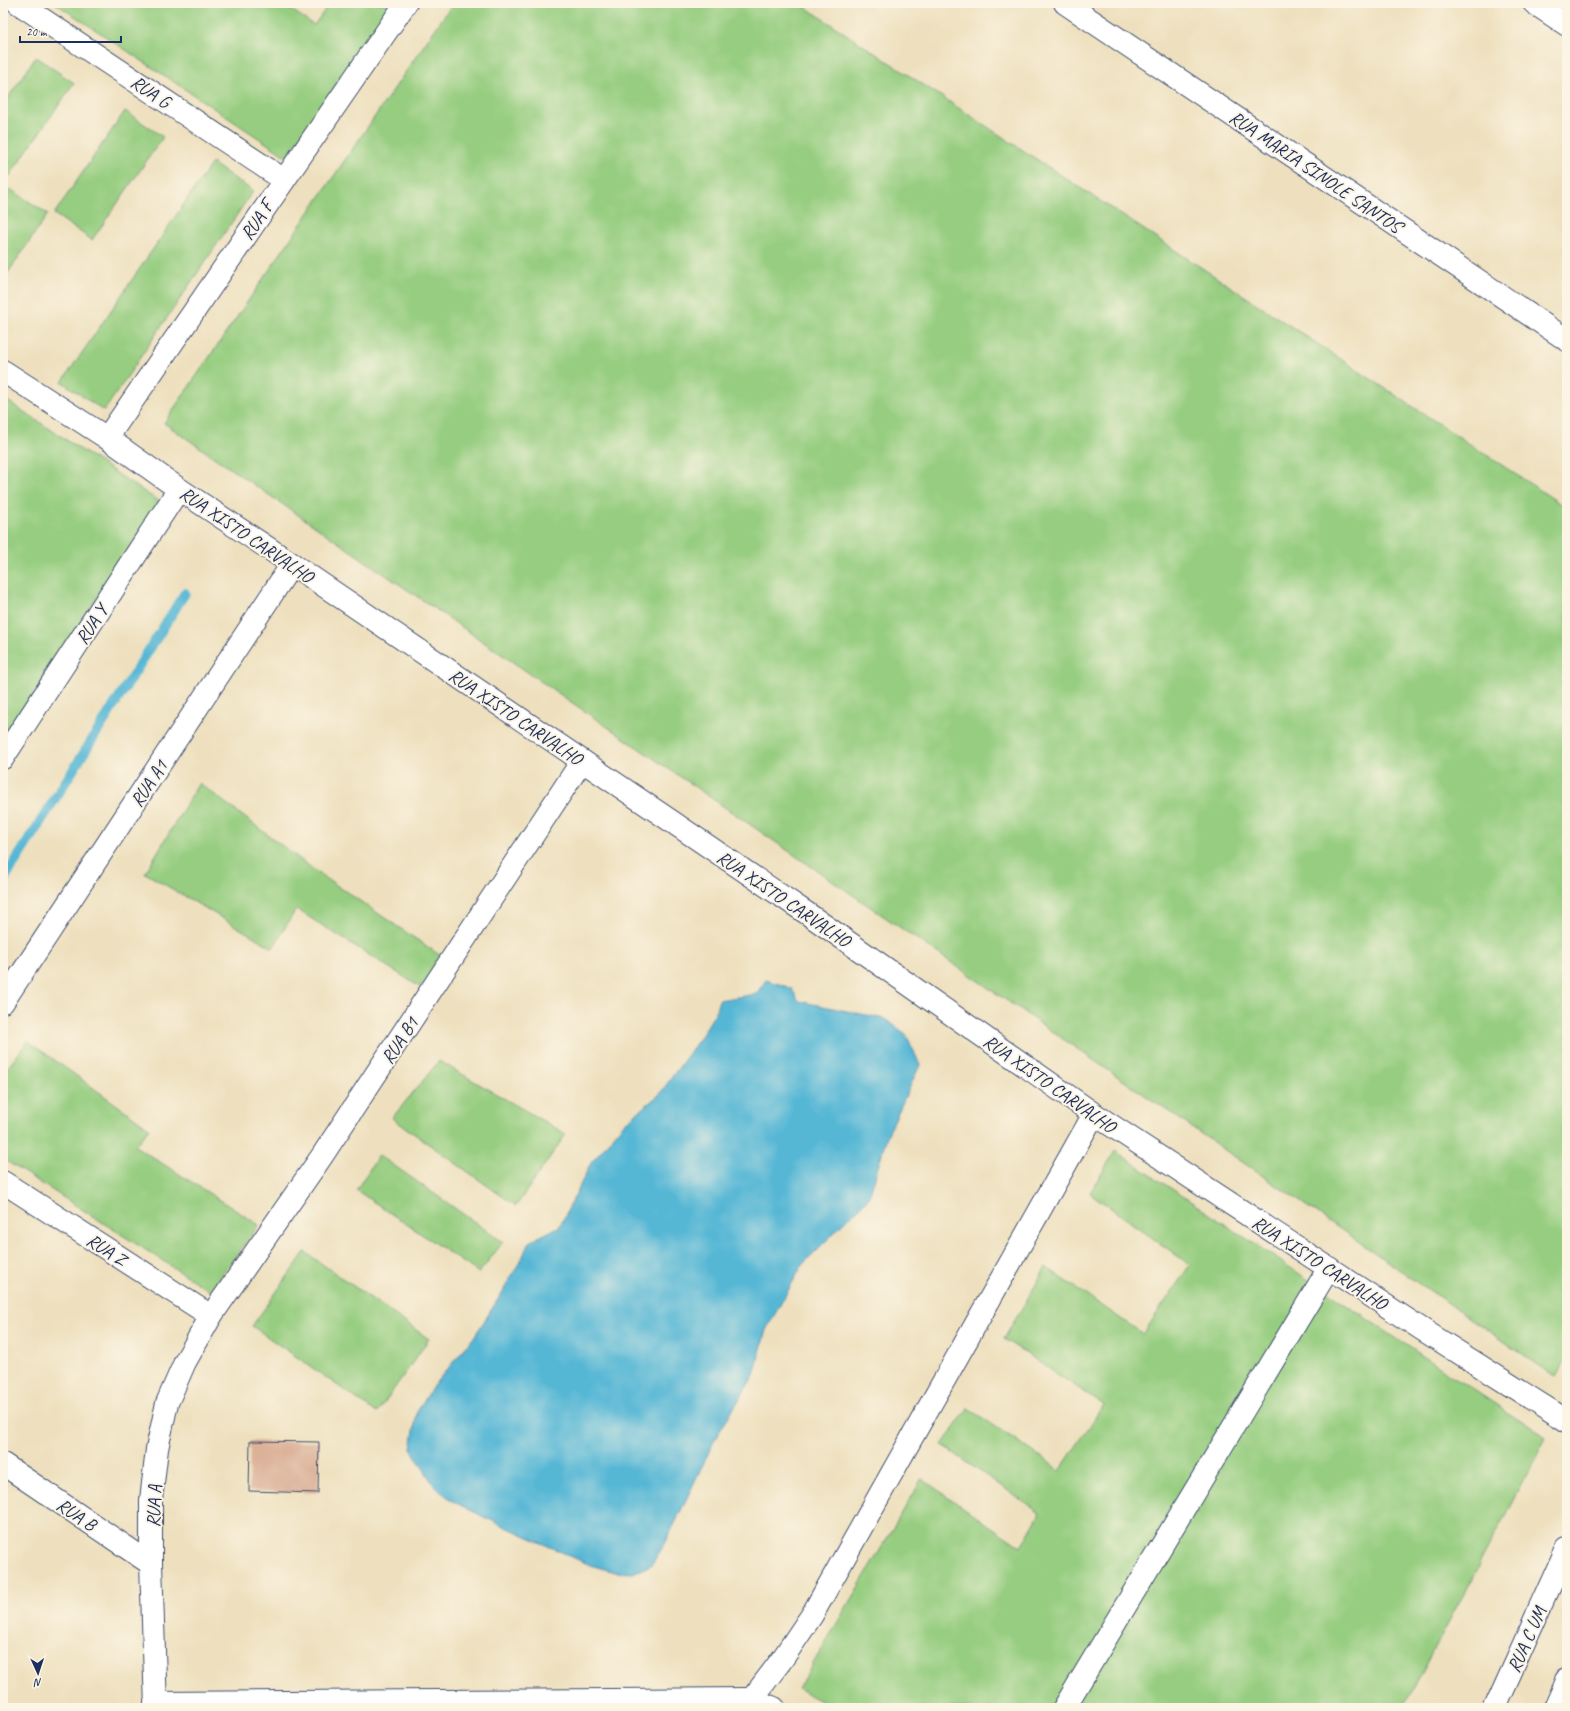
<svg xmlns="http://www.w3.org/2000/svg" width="1570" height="1711" font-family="Caveat,sans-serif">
  <rect width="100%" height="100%" fill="#fcf5e5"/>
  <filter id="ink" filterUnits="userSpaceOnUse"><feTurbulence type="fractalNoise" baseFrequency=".025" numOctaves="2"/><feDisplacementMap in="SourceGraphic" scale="8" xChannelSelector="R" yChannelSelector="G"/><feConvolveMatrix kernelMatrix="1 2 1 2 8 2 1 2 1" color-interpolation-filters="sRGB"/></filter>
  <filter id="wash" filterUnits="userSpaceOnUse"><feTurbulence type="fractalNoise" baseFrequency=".012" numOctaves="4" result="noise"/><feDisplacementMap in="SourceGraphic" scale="16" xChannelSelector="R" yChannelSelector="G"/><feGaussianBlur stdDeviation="0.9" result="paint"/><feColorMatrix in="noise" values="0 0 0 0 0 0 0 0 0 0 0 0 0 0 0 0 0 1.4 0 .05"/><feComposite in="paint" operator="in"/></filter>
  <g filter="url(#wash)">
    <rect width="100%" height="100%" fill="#eee0be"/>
    <!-- green -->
    <g fill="#96cd80" stroke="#587e6f">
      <path d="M55 3H281L314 25 330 3H391L287 157Z"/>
      <path d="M453 3H799L1567 508V1355L1556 1377 164 423Z"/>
      <path d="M36 57 74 83 3 185V105Z"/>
      <path d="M125 111 163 137 92 240 54 214Z"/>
      <path d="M212 163 253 191 104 411 62 382Z"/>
      <path d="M10 189 48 214 3 280V199Z"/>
      <path d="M3 398 160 502 3 740Z"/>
      <path d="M199 783 317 872 444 958 420 987 296 909 273 948 145 873Z"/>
      <path d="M28 1041 149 1128 135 1146 259 1225 210 1291 3 1159V1074Z"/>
      <path d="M439 1061 566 1134 516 1206 392 1118Z"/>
      <path d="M1115 1151 1546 1438 1403 1708H833L798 1689 922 1479 1021 1547 1040 1513 942 1445 968 1408 1060 1470 1104 1405 1004 1339 1046 1267 1143 1334 1190 1265 1090 1193Z"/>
      <path d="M379 1155 503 1242 479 1273 356 1190Z"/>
      <path d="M305 1252 429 1339 377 1413 252 1326Z"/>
    </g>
    <!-- water -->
    <path fill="#57b7d5" stroke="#39739a" d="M766 980 791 988 799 1001 885 1019 906 1034 920 1065 887 1136 869 1198 803 1264 766 1330 754 1375 715 1439 665 1544 651 1565 633 1573 615 1572 590 1565 486 1518 454 1502 435 1487 411 1449 417 1412 434 1385 474 1337 502 1293 523 1256 529 1242 560 1226 591 1163 624 1123 659 1095 700 1038 715 1013 719 1000 756 994Z"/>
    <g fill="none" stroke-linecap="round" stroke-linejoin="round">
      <!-- stream -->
      <path stroke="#57b7d5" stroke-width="10" d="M3 881 185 593"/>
    </g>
    <g id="blocks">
      <!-- building -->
      <path fill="#dbb198" d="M250 1441 319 1442 318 1493 249 1491Z"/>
    </g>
  </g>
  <g filter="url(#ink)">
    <use href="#blocks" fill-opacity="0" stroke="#3b4a6c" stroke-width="1"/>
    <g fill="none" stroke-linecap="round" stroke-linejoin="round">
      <!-- minor casing -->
      <g stroke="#3b4a6c" stroke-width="24">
        <g id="minor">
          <path d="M18 3 284 180"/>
          <path d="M1065 3 1567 340"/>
          <path d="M1534 3 1567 25"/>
          <path d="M3 371 107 438 179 489 292 564 808 914 1094 1114 1420 1328 1567 1421"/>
          <path d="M107 438 406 3"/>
          <path d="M3 758 179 489"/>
          <path d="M3 1002 292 564"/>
          <path d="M3 1182 211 1316"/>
          <path d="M3 1464 151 1564"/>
          <path d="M752 1699 783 1658 812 1615 1094 1114"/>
          <path d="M155 1703 752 1699 774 1708"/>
          <path d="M156 1708 151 1564V1500L157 1449 167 1403 185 1362 211 1316 322 1156 582 761"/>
          <path d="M1064 1708 1329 1268"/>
          <path d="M1495 1708 1567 1548"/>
          <path d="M1555 1708 1567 1681"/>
        </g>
      </g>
      <!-- minor -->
      <use href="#minor" stroke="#fff" stroke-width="22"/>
    </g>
  </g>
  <g text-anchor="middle" stroke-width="4" stroke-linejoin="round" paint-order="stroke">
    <!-- street labels -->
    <g font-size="19" fill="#1b2f5e" stroke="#fcf5e5">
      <text transform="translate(151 91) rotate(34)" y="7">RUA G</text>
      <text transform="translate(1316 171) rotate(34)" y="7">RUA MARIA SINOLE SANTOS</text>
      <text transform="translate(256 220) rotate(-56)" y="7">RUA F</text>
      <text transform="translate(247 534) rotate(34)" y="7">RUA XISTO CARVALHO</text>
      <text transform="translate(91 624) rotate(-57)" y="7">RUA Y</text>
      <text transform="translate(516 716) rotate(34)" y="7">RUA XISTO CARVALHO</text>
      <text transform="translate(148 783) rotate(-57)" y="7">RUA A1</text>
      <text transform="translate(784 898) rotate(34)" y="7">RUA XISTO CARVALHO</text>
      <text transform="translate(399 1040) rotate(-57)" y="7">RUA B1</text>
      <text transform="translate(1050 1083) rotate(35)" y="7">RUA XISTO CARVALHO</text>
      <text transform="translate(107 1249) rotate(33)" y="7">RUA Z</text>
      <text transform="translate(1320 1262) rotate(33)" y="7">RUA XISTO CARVALHO</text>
      <text transform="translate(153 1506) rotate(-88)" y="7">RUA A</text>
      <text transform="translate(77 1514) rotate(34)" y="7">RUA B</text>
      <text transform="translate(1526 1639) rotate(-66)" y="7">RUA C UM</text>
    </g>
  </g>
  <!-- margin -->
  <rect width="1570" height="1711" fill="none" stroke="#fcf5e5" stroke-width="16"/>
  <!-- north arrow -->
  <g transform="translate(38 1673) rotate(177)" stroke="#fcf5e5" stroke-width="3" paint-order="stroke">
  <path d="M0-3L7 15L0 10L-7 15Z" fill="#1b2f5e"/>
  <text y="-6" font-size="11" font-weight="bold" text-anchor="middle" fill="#1b2f5e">N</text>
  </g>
  <!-- scale -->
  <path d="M20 36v6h101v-6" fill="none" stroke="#1b2f5e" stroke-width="2"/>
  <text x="26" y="36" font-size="12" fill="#1b2f5e" stroke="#fcf5e5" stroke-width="3" paint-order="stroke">20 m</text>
</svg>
